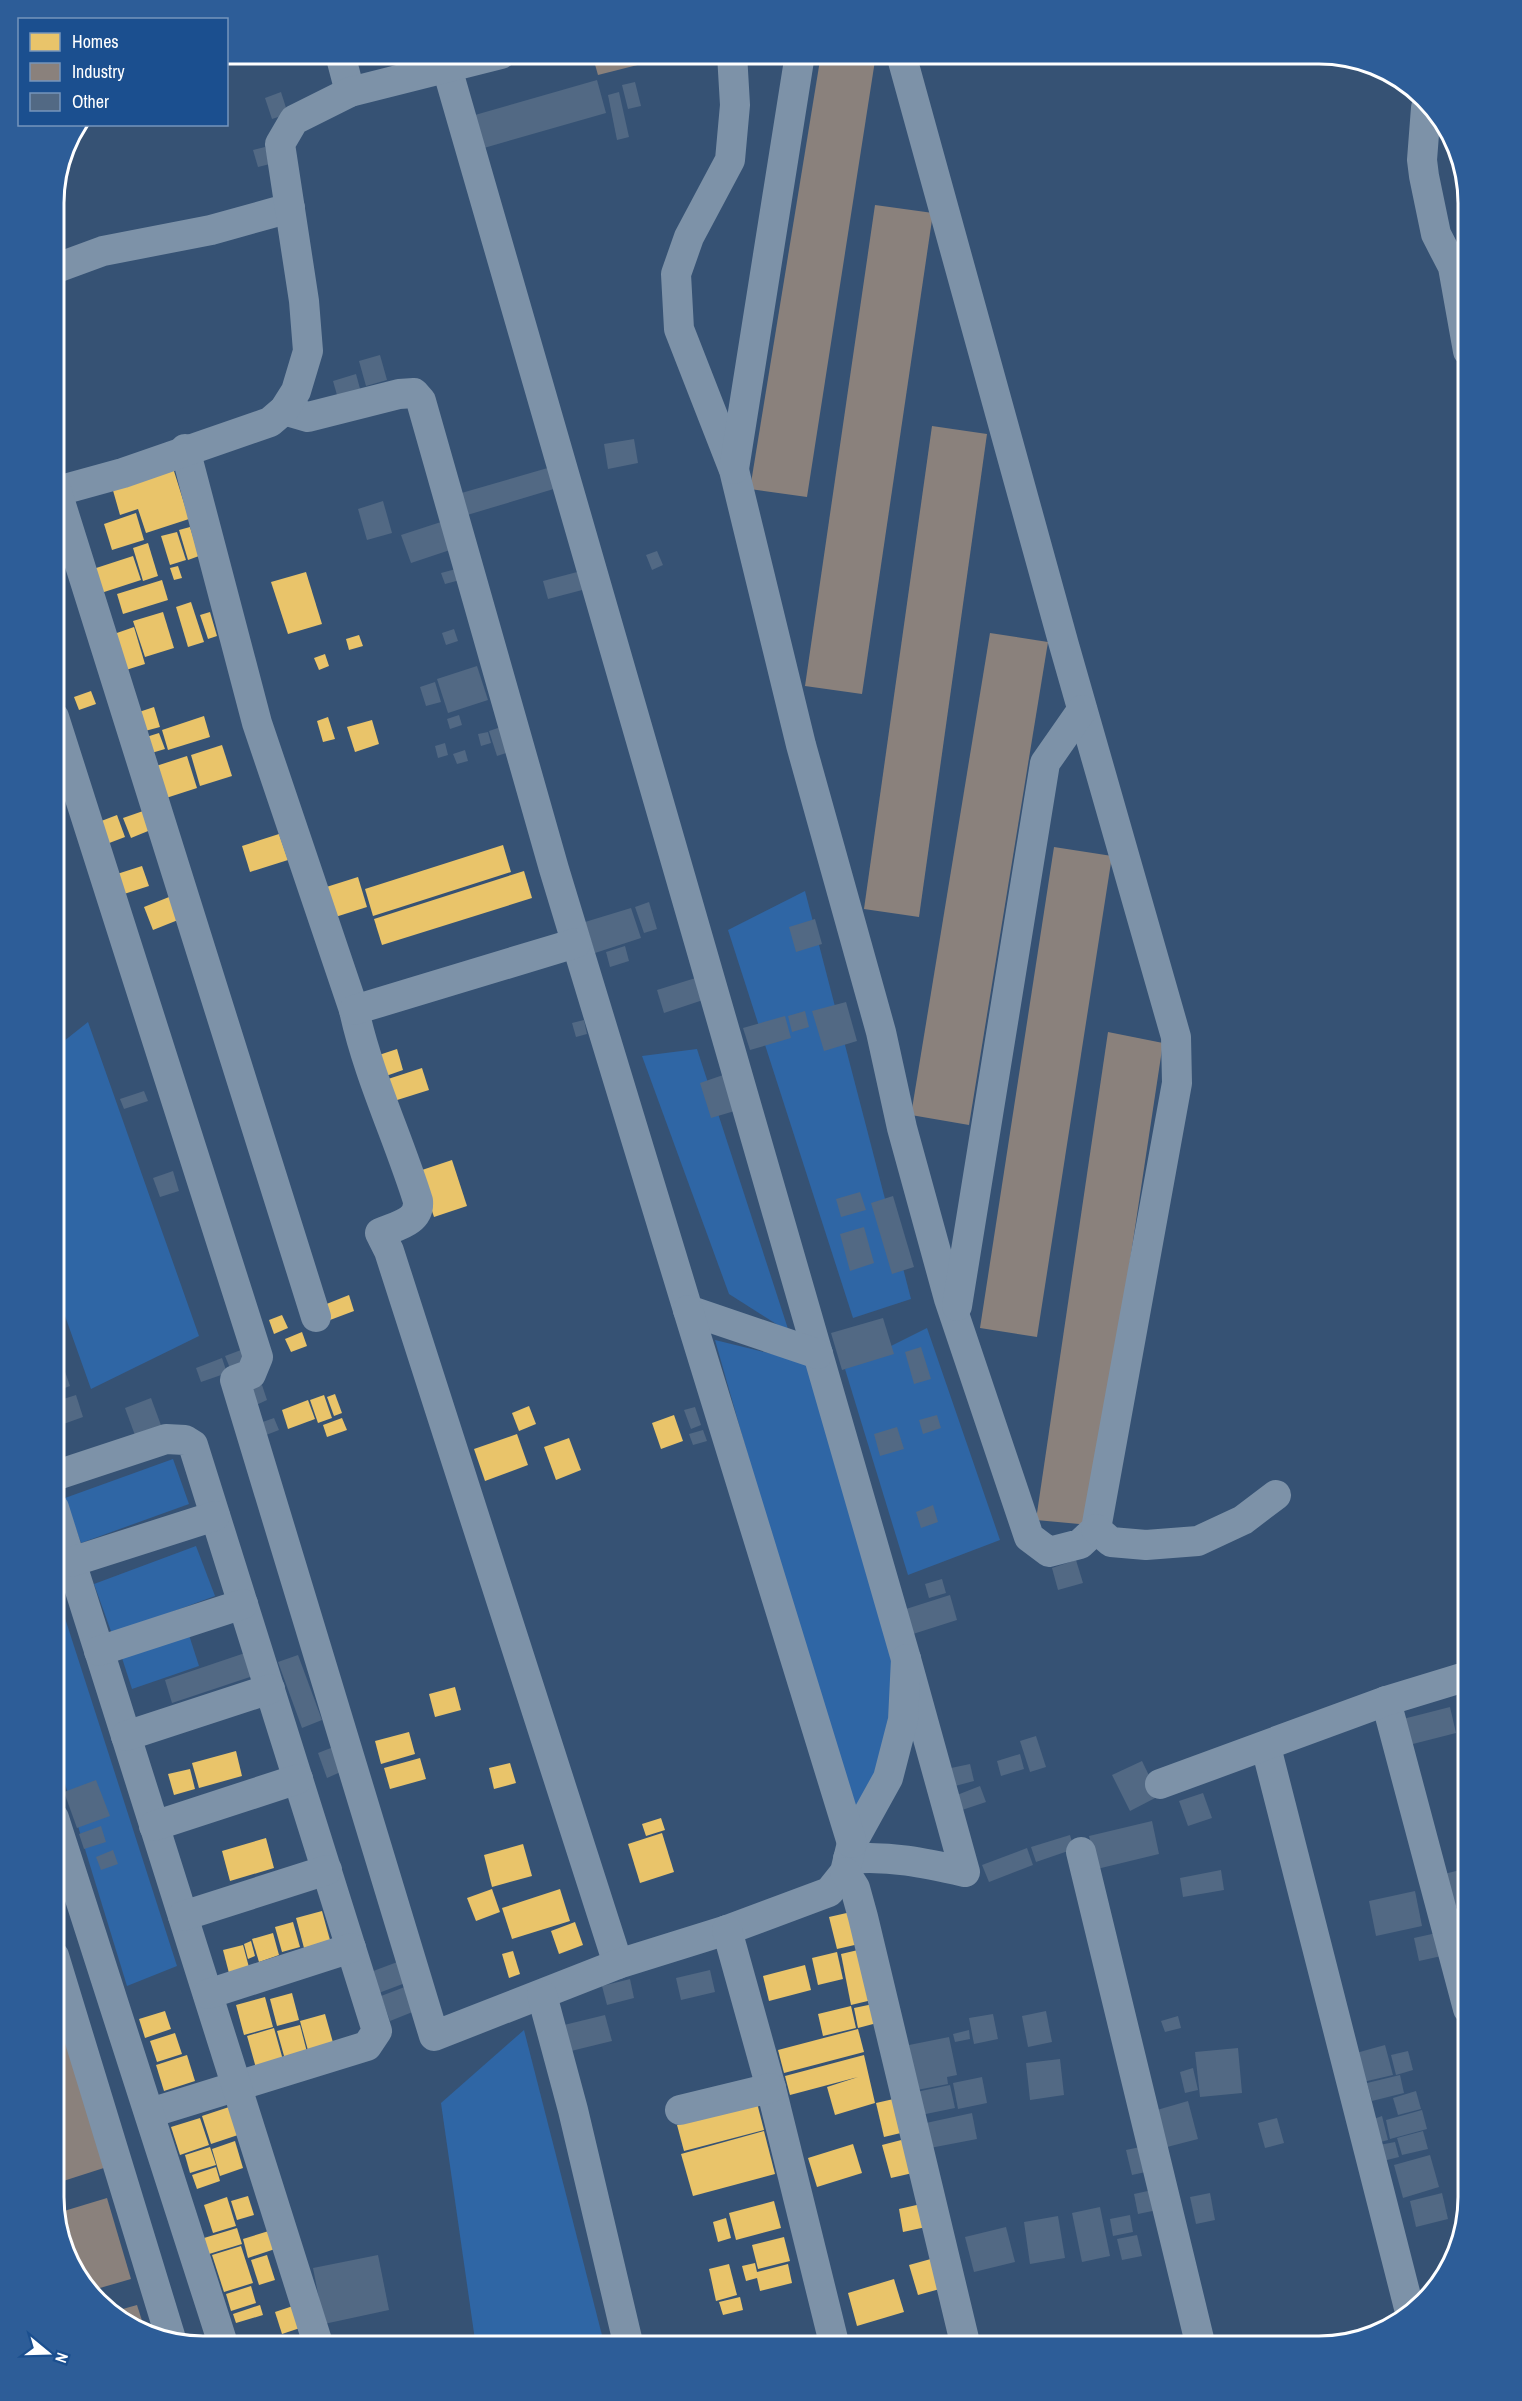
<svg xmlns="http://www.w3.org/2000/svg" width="1522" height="2401" font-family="'Archivo Narrow',sans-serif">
  <rect width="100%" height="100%" fill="#365274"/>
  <!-- green -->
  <g fill="#2f66a5">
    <path d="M805 891 911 1299 853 1318 728 930Z"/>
    <path d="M88 1022 199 1336 91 1389 54 1285V1049Z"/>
    <path d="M697 1049 789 1332 729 1294 642 1056Z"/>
    <path d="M927 1328 1000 1540 908 1575 845 1369Z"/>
    <path d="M715 1340 813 1364 899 1664 892 1726 854 1829Z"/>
    <path d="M173 1459 189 1504 81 1543 65 1498Z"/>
    <path d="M196 1546 215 1596 112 1634 94 1584Z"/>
    <path d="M54 1584 177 1966 127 1986 54 1748Z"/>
    <path d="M189 1635 199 1666 132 1689 122 1658Z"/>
    <path d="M524 2030 605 2347H476L441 2103Z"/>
  </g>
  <!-- homes -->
  <g fill="#e9c46a">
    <path d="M173 468 189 519 146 533 138 509 120 515 112 487Z"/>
    <path d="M136 513 144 540 112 550 104 524Z"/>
    <path d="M190 527 199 556 188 560 179 530Z"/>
    <path d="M177 532 186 560 170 565 161 536Z"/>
    <path d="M148 543 158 576 143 581 133 548Z"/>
    <path d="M133 556 141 580 98 594 90 570Z"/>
    <path d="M178 566 182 578 174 580 170 568Z"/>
    <path d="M306 572 322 624 288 634 271 582Z"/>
    <path d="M162 580 168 600 123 614 117 594Z"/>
    <path d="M191 602 204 642 188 647 176 607Z"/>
    <path d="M163 612 174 648 145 657 133 621Z"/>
    <path d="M210 612 217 636 208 639 200 615Z"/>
    <path d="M134 627 145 664 126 670 114 634Z"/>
    <path d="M359 635 363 646 349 650 346 639Z"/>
    <path d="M325 654 329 666 319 670 314 658Z"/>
    <path d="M91 691 96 704 79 710 74 697Z"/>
    <path d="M154 707 160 727 145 731 139 712Z"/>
    <path d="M204 716 210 737 168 750 162 730Z"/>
    <path d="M328 717 335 739 323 742 317 721Z"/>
    <path d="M372 720 379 744 355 752 347 727Z"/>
    <path d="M159 733 165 749 148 754 143 738Z"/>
    <path d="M222 745 232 776 200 786 191 755Z"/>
    <path d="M187 756 197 788 163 799 153 767Z"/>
    <path d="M146 810 153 829 131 838 123 818Z"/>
    <path d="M117 815 125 837 104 845 96 823Z"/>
    <path d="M279 834 288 860 250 872 242 846Z"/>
    <path d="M503 845 511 872 373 916 365 889Z"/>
    <path d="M142 866 149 886 124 894 117 874Z"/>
    <path d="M524 871 532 898 382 945 374 919Z"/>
    <path d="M358 877 367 907 329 919 320 889Z"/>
    <path d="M174 895 183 918 153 930 144 907Z"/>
    <path d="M397 1049 403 1070 386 1076 379 1055Z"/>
    <path d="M422 1068 429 1090 394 1101 388 1079Z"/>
    <path d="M452 1160 467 1206 434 1217 419 1171Z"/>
    <path d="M349 1295 354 1311 330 1320 324 1305Z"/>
    <path d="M282 1315 288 1328 274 1334 269 1320Z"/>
    <path d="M302 1332 307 1346 291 1352 285 1339Z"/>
    <path d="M335 1394 342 1413 334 1416 327 1397Z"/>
    <path d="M324 1395 332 1418 318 1423 310 1400Z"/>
    <path d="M308 1400 315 1419 288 1429 282 1410Z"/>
    <path d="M529 1406 536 1424 519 1431 512 1413Z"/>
    <path d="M674 1415 683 1441 661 1449 652 1423Z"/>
    <path d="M342 1418 347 1430 327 1437 323 1425Z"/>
    <path d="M517 1434 528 1465 485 1481 474 1449Z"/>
    <path d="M569 1438 581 1470 556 1480 544 1447Z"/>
    <path d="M455 1687 461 1710 435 1717 429 1694Z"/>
    <path d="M409 1732 415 1754 381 1764 375 1741Z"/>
    <path d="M236 1751 242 1776 199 1788 192 1763Z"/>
    <path d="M420 1758 426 1779 390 1789 384 1768Z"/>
    <path d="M510 1763 516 1783 494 1789 489 1768Z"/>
    <path d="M190 1769 195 1789 174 1795 168 1774Z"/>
    <path d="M661 1818 665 1830 646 1836 642 1824Z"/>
    <path d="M662 1833 674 1872 640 1883 628 1844Z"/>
    <path d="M266 1838 274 1868 230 1881 222 1851Z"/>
    <path d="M523 1844 532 1876 492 1887 484 1855Z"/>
    <path d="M492 1889 500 1912 476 1921 467 1898Z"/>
    <path d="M560 1889 570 1921 512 1939 502 1908Z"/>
    <path d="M322 1911 330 1940 304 1948 296 1918Z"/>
    <path d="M851 1912 859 1944 837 1949 829 1917Z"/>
    <path d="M293 1922 300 1947 282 1952 275 1927Z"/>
    <path d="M575 1922 583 1945 559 1954 551 1931Z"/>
    <path d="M273 1933 279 1955 259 1962 252 1939Z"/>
    <path d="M251 1941 255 1956 248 1959 244 1944Z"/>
    <path d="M243 1945 250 1971 230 1977 223 1950Z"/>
    <path d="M858 1950 872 2000 851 2005 841 1954Z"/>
    <path d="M513 1951 520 1974 509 1978 502 1954Z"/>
    <path d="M837 1952 843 1979 818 1985 812 1958Z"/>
    <path d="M805 1965 811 1990 769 2001 763 1976Z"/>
    <path d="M292 1993 299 2020 277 2026 270 1999Z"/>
    <path d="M265 1997 273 2027 244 2035 236 2005Z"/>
    <path d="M873 2004 877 2023 858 2028 854 2008Z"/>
    <path d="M851 2006 856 2028 823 2036 818 2014Z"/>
    <path d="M165 2011 171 2029 145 2038 139 2019Z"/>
    <path d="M325 2014 334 2046 309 2054 300 2021Z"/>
    <path d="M300 2025 308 2056 286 2063 277 2031Z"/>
    <path d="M274 2028 283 2060 256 2068 247 2036Z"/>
    <path d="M858 2029 864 2052 784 2073 778 2050Z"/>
    <path d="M175 2033 182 2054 157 2062 150 2041Z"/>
    <path d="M187 2055 195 2081 164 2091 156 2065Z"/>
    <path d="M864 2055 875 2103 835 2115 827 2087 858 2077 790 2095 785 2076Z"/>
    <path d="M898 2098 905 2132 884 2137 876 2103Z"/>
    <path d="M757 2103 764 2130 684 2151 677 2125Z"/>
    <path d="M235 2105 244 2133 211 2144 202 2116Z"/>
    <path d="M200 2118 209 2145 180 2155 171 2127Z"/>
    <path d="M764 2131 775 2174 693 2196 681 2154Z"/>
    <path d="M909 2138 917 2172 891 2178 882 2145Z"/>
    <path d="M235 2141 243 2168 220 2176 212 2149Z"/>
    <path d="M853 2144 862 2173 817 2187 808 2158Z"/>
    <path d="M210 2147 216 2165 190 2173 185 2155Z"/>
    <path d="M216 2167 220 2181 197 2189 192 2175Z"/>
    <path d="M248 2196 254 2215 237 2220 231 2201Z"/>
    <path d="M227 2197 236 2226 213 2233 204 2205Z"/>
    <path d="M774 2201 781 2228 736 2240 729 2213Z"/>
    <path d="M921 2204 926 2227 903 2232 899 2209Z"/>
    <path d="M726 2218 731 2238 718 2242 713 2222Z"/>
    <path d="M237 2228 242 2244 209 2254 204 2238Z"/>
    <path d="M272 2230 278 2248 248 2258 243 2239Z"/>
    <path d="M784 2237 790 2261 758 2269 752 2245Z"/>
    <path d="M241 2246 253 2283 224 2292 212 2255Z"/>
    <path d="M267 2255 275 2280 259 2285 251 2260Z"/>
    <path d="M938 2257 947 2287 918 2295 909 2265Z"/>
    <path d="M755 2263 757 2272 788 2264 792 2283 760 2291 757 2278 746 2281 742 2266Z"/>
    <path d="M729 2264 737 2295 716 2301 709 2269Z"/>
    <path d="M894 2279 904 2312 857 2326 848 2293Z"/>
    <path d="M251 2286 256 2303 231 2311 226 2294Z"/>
    <path d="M740 2297 743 2310 723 2315 719 2302Z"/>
    <path d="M260 2305 263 2315 236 2323 233 2314Z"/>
    <path d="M293 2306 300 2328 282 2334 275 2312Z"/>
  </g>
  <!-- industry -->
  <g fill="#8a817c">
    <path d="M592 54H677V55L598 75Z"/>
    <path d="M821 54H876L807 497 750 489Z"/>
    <path d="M875 205 933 213 862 694 805 686Z"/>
    <path d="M932 426 987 434 919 917 864 909Z"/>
    <path d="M990 633 1048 642 969 1125 911 1115Z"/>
    <path d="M1054 847 1112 856 1037 1337 980 1328Z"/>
    <path d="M1108 1032 1163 1043 1090 1525 1036 1520Z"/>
    <path d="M54 1982 110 2166 54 2184Z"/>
    <path d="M107 2198 131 2279 93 2290 83 2279 64 2211Z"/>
    <path d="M137 2305 145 2330 121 2322 112 2312Z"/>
  </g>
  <!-- building -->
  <g fill="#526984">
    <path d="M597 80 606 113 477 150 468 117Z"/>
    <path d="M635 82 641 106 628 109 622 85Z"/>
    <path d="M281 92 288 114 272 119 265 98Z"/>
    <path d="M619 92 629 137 617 140 608 95Z"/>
    <path d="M265 147 270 164 258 167 253 150Z"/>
    <path d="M380 355 387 380 366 386 359 361Z"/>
    <path d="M356 374 362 396 339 402 333 381Z"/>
    <path d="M634 439 638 463 608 469 604 444Z"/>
    <path d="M551 467 557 488 464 516 458 494Z"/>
    <path d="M383 501 392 533 367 540 358 509Z"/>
    <path d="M444 521 453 549 411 563 401 535Z"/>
    <path d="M657 551 663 565 652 570 646 555Z"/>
    <path d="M456 569 460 580 445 584 441 573Z"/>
    <path d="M581 571 586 589 548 599 543 581Z"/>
    <path d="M454 629 458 641 446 645 442 633Z"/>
    <path d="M477 666 488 700 448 713 437 679Z"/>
    <path d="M435 682 441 702 426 706 420 687Z"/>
    <path d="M459 715 462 725 450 729 447 719Z"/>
    <path d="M504 726 512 751 497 756 489 731Z"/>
    <path d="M488 732 491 743 481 746 478 734Z"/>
    <path d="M445 743 448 755 438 758 435 746Z"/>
    <path d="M465 750 468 761 457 764 453 754Z"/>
    <path d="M649 902 657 929 644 933 635 907Z"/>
    <path d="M631 908 641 938 595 953 585 922Z"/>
    <path d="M815 919 822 944 796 952 789 927Z"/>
    <path d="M54 938 64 971 54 974Z"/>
    <path d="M625 946 629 961 610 967 606 952Z"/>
    <path d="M702 976 709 998 664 1013 657 990Z"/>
    <path d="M846 1002 857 1041 824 1051 812 1011Z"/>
    <path d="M805 1011 809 1027 792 1032 788 1016Z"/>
    <path d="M785 1016 791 1038 750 1050 743 1028Z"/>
    <path d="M584 1020 587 1034 576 1037 572 1023Z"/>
    <path d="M726 1074 738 1110 711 1118 700 1083Z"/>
    <path d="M144 1091 148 1101 124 1109 120 1099Z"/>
    <path d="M173 1171 179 1191 160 1197 153 1178Z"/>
    <path d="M860 1192 866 1210 841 1217 836 1199Z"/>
    <path d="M893 1196 914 1267 892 1274 871 1203Z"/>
    <path d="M864 1227 874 1263 850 1271 840 1234Z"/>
    <path d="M883 1318 894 1354 842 1370 831 1333Z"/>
    <path d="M249 1347 255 1364 232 1373 225 1356Z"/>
    <path d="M921 1347 931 1379 914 1384 905 1352Z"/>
    <path d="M60 1357 70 1386 54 1392V1359Z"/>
    <path d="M222 1358 227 1373 201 1382 196 1368Z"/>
    <path d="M262 1385 267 1400 254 1406 248 1390Z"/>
    <path d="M76 1395 83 1417 58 1426 54 1402Z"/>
    <path d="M151 1398 162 1428 136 1438 125 1408Z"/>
    <path d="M695 1407 701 1425 691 1429 684 1410Z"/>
    <path d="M937 1415 941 1428 923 1434 919 1420Z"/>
    <path d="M274 1418 279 1430 261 1437 257 1424Z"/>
    <path d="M897 1427 904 1449 880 1456 874 1434Z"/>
    <path d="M703 1430 707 1441 693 1445 689 1434Z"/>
    <path d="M933 1505 938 1522 921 1528 916 1512Z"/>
    <path d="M1076 1560 1083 1583 1058 1590 1052 1568Z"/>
    <path d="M942 1579 946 1593 929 1598 925 1584Z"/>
    <path d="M950 1595 957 1620 913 1634 906 1609Z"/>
    <path d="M245 1653 253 1676 172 1703 165 1680Z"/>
    <path d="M298 1655 322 1720 302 1728 278 1662Z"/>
    <path d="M1450 1707 1456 1733 1405 1746 1399 1720Z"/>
    <path d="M1036 1736 1046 1767 1030 1772 1020 1741Z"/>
    <path d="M336 1746 345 1770 327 1778 318 1753Z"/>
    <path d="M1020 1754 1024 1769 1001 1776 997 1761Z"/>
    <path d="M1142 1761 1159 1796 1130 1811 1112 1775Z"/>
    <path d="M970 1764 974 1781 955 1786 951 1768Z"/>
    <path d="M96 1780 110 1816 77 1828 64 1792Z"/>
    <path d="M980 1786 986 1802 962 1810 957 1795Z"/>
    <path d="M1203 1793 1212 1818 1188 1826 1179 1801Z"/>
    <path d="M1152 1821 1159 1854 1097 1869 1089 1836Z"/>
    <path d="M101 1826 106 1842 84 1849 79 1834Z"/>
    <path d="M1070 1835 1074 1849 1036 1862 1031 1847Z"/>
    <path d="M1027 1848 1033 1865 989 1882 982 1865Z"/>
    <path d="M113 1850 118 1864 101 1870 96 1857Z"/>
    <path d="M1468 1868V1904L1453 1908 1444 1874Z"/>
    <path d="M1221 1870 1224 1890 1183 1897 1180 1878Z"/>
    <path d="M1415 1891 1422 1926 1376 1936 1369 1901Z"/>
    <path d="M1441 1932 1446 1955 1419 1961 1414 1938Z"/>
    <path d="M400 1961 408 1982 376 1994 368 1973Z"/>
    <path d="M710 1970 715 1992 681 2000 676 1978Z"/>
    <path d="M630 1979 634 1998 607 2005 602 1986Z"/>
    <path d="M410 1985 420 2009 390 2021 381 1996Z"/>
    <path d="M1046 2011 1052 2042 1028 2047 1022 2016Z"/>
    <path d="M993 2014 998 2039 974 2044 969 2018Z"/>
    <path d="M605 2015 612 2041 571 2051 564 2025Z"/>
    <path d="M1178 2016 1181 2028 1165 2032 1161 2021Z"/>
    <path d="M969 2030 970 2039 955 2042 953 2034Z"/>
    <path d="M949 2037 957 2075 947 2077 948 2084 917 2090 909 2045Z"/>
    <path d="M1385 2045 1393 2075 1363 2082 1356 2053Z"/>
    <path d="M1238 2048 1242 2093 1200 2097 1195 2052Z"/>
    <path d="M1408 2051 1413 2070 1396 2075 1391 2055Z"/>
    <path d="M1060 2059 1064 2095 1030 2100 1026 2063Z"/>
    <path d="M1193 2068 1198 2090 1185 2093 1180 2072Z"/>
    <path d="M1400 2075 1404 2093 1372 2101 1367 2083Z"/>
    <path d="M982 2077 987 2103 958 2109 953 2083Z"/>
    <path d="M950 2085 955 2108 921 2115 916 2092Z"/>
    <path d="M1416 2091 1421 2109 1398 2115 1393 2098Z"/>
    <path d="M1188 2101 1198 2139 1167 2147 1157 2110Z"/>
    <path d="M1422 2110 1427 2129 1390 2139 1386 2120Z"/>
    <path d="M972 2113 977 2139 930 2148 926 2123Z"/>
    <path d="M1382 2116 1388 2140 1377 2143 1371 2120Z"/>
    <path d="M1277 2118 1284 2143 1265 2148 1258 2123Z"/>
    <path d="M1423 2131 1428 2149 1402 2155 1397 2138Z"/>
    <path d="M1395 2142 1399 2157 1383 2161 1379 2145Z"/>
    <path d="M1145 2146 1150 2171 1132 2175 1126 2150Z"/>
    <path d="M1430 2155 1439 2187 1403 2198 1394 2165Z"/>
    <path d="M1157 2189 1162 2209 1138 2214 1134 2194Z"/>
    <path d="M1210 2193 1215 2220 1196 2224 1190 2197Z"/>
    <path d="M1442 2193 1448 2219 1416 2227 1410 2201Z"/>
    <path d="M1100 2207 1110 2256 1082 2262 1072 2213Z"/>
    <path d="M1130 2215 1133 2232 1113 2236 1110 2219Z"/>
    <path d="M1058 2216 1065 2258 1030 2264 1024 2222Z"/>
    <path d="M1006 2227 1015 2262 974 2272 965 2237Z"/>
    <path d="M1137 2235 1142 2256 1122 2260 1117 2239Z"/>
    <path d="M378 2255 389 2310 324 2324 313 2268Z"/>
  </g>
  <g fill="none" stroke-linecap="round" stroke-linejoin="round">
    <!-- minor -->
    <g stroke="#7d92a8" stroke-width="30">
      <path d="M340 54 350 92"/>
      <path d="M732 54 735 105 730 160 689 237 676 274 679 329 734 470 801 745 881 1032 902 1128 949 1299 1029 1537 1049 1552 1080 1544 1096 1529 1177 1083 1176 1037 1064 645 901 54"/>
      <path d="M447 68 906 1659 965 1872C925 1863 889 1855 848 1859"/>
      <path d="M1426 108 1422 160 1424 176 1436 234 1453 267 1468 351"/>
      <path d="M54 269 103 251 211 230 290 208"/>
      <path d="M284 410 308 417 399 394 414 393 421 401 554 869 688 1310 818 1354"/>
      <path d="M185 449 257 723 354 1010C368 1075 398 1137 418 1201 420 1222 396 1226 380 1233L389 1251 618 1964"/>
      <path d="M734 469 800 54"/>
      <path d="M54 492 123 473 270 422 284 410 296 391 308 351 304 301 280 144 294 120 350 92 501 54"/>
      <path d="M57 492 316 1317"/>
      <path d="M54 717 258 1357 251 1374 235 1380 434 2036 618 1964 727 1930 829 1892 845 1872 852 1843 888 1778 903 1720 906 1659"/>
      <path d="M354 1010 576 943"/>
      <path d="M957 1306 1045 763 1082 710"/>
      <path d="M688 1310 852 1843"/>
      <path d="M54 1476 166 1439 185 1440 193 1445 377 2031 367 2046 150 2113"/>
      <path d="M54 1508 319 2347"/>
      <path d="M1096 1529 1111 1542 1146 1545 1198 1541 1243 1520 1276 1495"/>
      <path d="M71 1562 215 1516"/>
      <path d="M99 1651 243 1604"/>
      <path d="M1386 1701 1468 2009"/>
      <path d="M126 1736 270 1689"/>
      <path d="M1266 1747 1409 2308"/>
      <path d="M1160 1784 1386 1701 1468 1676"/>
      <path d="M54 1818 224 2347"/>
      <path d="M154 1826 298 1779"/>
      <path d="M1081 1852 1201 2347"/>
      <path d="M845 1872 855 1888 863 1917 966 2347"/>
      <path d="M183 1916 327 1870"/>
      <path d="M727 1930 771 2088 835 2347"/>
      <path d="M54 1956 171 2339"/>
      <path d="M208 1994 351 1948"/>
      <path d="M542 1995 573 2110 629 2347"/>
      <path d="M680 2110 771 2088"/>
    </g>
  </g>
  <!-- crop -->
  <path d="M0 0H1522V2401H0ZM203 64H1319A139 139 0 0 1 1458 203V2197A139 139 0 0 1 1319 2336H203A139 139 0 0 1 64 2197V203A139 139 0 0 1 203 64Z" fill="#2d5d98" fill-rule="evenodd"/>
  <path fill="none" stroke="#fff" stroke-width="3" d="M203 64H1319A139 139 0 0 1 1458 203V2197A139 139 0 0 1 1319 2336H203A139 139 0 0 1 64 2197V203A139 139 0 0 1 203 64Z"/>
  <!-- legend -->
  <rect x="18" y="18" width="210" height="108" fill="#1b4f8f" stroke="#7695bc" stroke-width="1.5"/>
  <rect x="30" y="33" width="30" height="18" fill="#e9c46a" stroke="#7695bc" stroke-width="1.5"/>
  <text x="72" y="48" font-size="18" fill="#ffffff">Homes</text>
  <rect x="30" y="63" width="30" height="18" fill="#8a817c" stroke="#7695bc" stroke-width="1.5"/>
  <text x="72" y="78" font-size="18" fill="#ffffff">Industry</text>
  <rect x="30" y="93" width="30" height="18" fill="#526984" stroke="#7695bc" stroke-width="1.5"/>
  <text x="72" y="108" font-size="18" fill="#ffffff">Other</text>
  <!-- north arrow -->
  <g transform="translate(48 2353) rotate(109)" stroke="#1b4f8f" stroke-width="4.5" paint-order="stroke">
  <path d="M0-4.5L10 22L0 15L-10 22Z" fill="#ffffff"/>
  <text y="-9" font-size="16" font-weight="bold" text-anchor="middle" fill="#ffffff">N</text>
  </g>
</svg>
